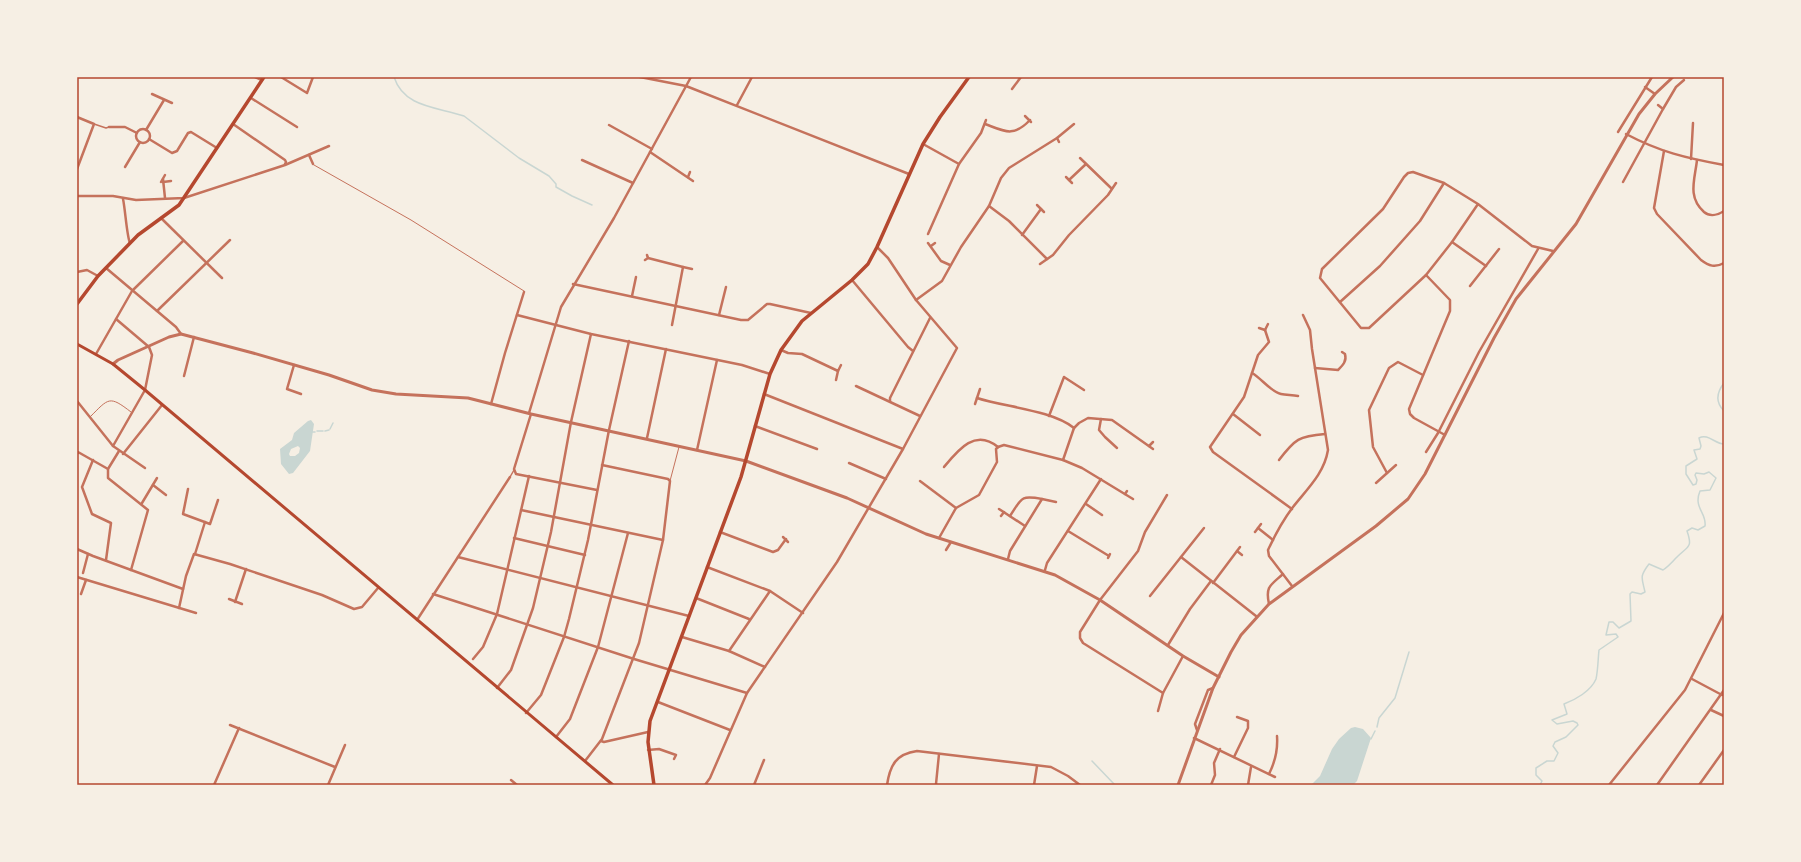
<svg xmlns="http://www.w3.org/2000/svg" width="1801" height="862" font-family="Signika,sans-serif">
  <rect width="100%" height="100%" fill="#f6efe4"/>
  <!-- water -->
  <g fill="#c9d6d2" fill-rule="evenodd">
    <path d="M311 420 314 424 310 451 293 473 289 474 281 464 280 449 292 440 294 433 308 421ZM298 446 300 448 299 453 295 456H290L289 454 291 449Z"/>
    <path d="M1355 727 1363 729 1371 738 1357 781 1353 785H1311L1320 776 1332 749 1339 739 1351 728Z"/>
  </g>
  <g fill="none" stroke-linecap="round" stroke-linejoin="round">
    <!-- stream -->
    <g stroke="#c9d6d2" stroke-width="1.5">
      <path d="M394 77C404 108 438 107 464 116L519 158 549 176 556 184V187L572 196 592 205"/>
      <path d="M1724 383C1717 392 1715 402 1724 411"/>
      <path d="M330 429 333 423"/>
      <path d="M317 431H323"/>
      <path d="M325 431 329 430"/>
      <path d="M312 432H315"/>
      <path d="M1377 727 1379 718 1395 698 1409 652"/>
      <path d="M1371 739 1375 731"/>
      <path d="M1092 761 1115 785"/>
      <path d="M1540 785 1542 781 1536 775V768L1547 761H1554L1558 753 1553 746 1555 742 1566 737 1578 725 1577 723 1573 721 1557 724 1552 720 1567 714 1564 704C1575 700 1591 691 1596 679 1598 670 1598 659 1599 650L1618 637 1616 634 1606 635 1609 622H1613L1619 628 1631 621 1630 594 1632 592 1641 594 1645 592C1642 578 1639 577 1649 564L1663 570C1669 566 1672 562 1677 557 1688 546 1693 548 1687 531L1692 528 1698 530 1705 526C1707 513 1693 508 1700 491L1710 490 1716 478 1709 472 1704 474 1696 473 1695 475 1697 480 1696 484 1693 485 1686 474V466L1697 459 1694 450 1700 449 1701 446 1699 438C1708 433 1715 444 1724 444"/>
    </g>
    <!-- service -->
    <g stroke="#c5725c" stroke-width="1">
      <path d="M314 165 411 220 524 291"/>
      <path d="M90 417C109 398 109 395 131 412"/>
      <path d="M670 481 679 447"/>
    </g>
    <!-- pedestrian -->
    <g stroke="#c5725c" stroke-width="1.5">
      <path d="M94 124 106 128 109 127"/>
      <path d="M510 477 514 470"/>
    </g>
    <!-- minor -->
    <g stroke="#c5725c" stroke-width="2.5">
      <path d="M255 77 262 80"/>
      <path d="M281 77 307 93 313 77"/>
      <path d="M640 77 686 86 909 174"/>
      <path d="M1645 87 1655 94"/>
      <path d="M1012 89 1021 77"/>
      <path d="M152 94 172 103"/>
      <path d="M251 98 297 127"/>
      <path d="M737 105 752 77"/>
      <path d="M1658 105 1663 109"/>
      <path d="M1025 116 1031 122"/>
      <path d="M77 117 94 124 77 169"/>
      <path d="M233 124 285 160 286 162 285 164"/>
      <path d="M985 124C1004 131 1013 138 1030 120"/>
      <path d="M609 125 652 149"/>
      <path d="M109 127H125L137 133"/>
      <circle cx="143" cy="136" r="7"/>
      <path d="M146 130 164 100"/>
      <path d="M1618 132 1652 77"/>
      <path d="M1626 134C1660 152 1686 158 1724 165"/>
      <path d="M1057 138 1059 142"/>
      <path d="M149 139 172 153 177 151 188 133 191 132 217 148"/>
      <path d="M923 144 959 164 981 133 986 120"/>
      <path d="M1664 151 1654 208 1657 214 1701 260C1709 266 1715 268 1724 263"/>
      <path d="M650 152 693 181"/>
      <path d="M309 155 313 164"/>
      <path d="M1080 158 1111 188"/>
      <path d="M1691 159 1693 123"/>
      <path d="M582 160 633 183"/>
      <path d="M1697 160C1695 179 1687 197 1704 212 1710 217 1718 215 1724 211"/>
      <path d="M125 167 140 142"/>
      <path d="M688 177 690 172"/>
      <path d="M1066 177 1072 183"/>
      <path d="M163 179 165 198"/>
      <path d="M1069 180 1086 164"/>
      <path d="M161 182 165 175"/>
      <path d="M163 182 171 181"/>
      <path d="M1623 182 1663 109 1676 87 1684 80"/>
      <path d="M77 196H113L136 200 184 198 285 165 329 146"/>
      <path d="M123 199C125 207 127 238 130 243"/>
      <path d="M1478 204 1452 242 1426 275 1369 328H1361L1320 278 1322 269 1383 209 1404 177 1408 173 1413 172 1444 183 1478 204 1532 246 1553 251"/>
      <path d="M1037 205 1044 212"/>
      <path d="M989 206 1009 221 1047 259"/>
      <path d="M161 218 222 278"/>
      <path d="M928 234 959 164"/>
      <path d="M1022 235 1041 209"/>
      <path d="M1452 242 1486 266"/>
      <path d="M928 243 941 261 950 265"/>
      <path d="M931 246 935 243"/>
      <path d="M648 258 683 267 672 325"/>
      <path d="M645 260 648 258 647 255"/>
      <path d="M1040 264 1053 255 1069 235 1108 195 1116 183"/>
      <path d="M683 267 692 269"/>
      <path d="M106 268 176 327 181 334"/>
      <path d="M77 272 87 270 98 276"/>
      <path d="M1426 275 1450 300V311L1409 409 1410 414 1414 418 1445 435"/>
      <path d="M852 280 908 347 913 351"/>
      <path d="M573 284 741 320H748L767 304H770L811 313"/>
      <path d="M1470 286 1499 249"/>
      <path d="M632 296 636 277"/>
      <path d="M916 300 942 281 961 247 989 206 1001 178 1009 168 1057 138 1074 124"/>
      <path d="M1340 302 1380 266 1420 221 1444 183"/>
      <path d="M157 311 230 240"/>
      <path d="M517 315 591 334 742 365 770 374"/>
      <path d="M719 315 726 287"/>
      <path d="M1259 328 1265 330"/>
      <path d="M1265 330 1269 342 1258 355 1244 397 1210 447 1213 452 1292 509"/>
      <path d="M1265 330 1268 324"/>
      <path d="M781 350 788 353 802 354 838 371 841 365"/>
      <path d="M96 354 132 291 183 241"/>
      <path d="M294 365 287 389 301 394"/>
      <path d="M1315 368 1338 370C1343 365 1347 361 1345 354L1342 352"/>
      <path d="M1252 373C1261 378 1271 392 1281 394 1286 395 1292 395 1298 396"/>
      <path d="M184 376 194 337"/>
      <path d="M836 380 838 371"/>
      <path d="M856 386 920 416"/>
      <path d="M764 394 903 449"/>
      <path d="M977 398C1004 407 1052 410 1074 428"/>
      <path d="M77 401 113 446 145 468"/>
      <path d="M890 401V398L930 318"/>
      <path d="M491 404 505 353 524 292"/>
      <path d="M975 404 980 389"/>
      <path d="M529 413 561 307 614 218 691 77"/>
      <path d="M531 414 514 469 516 474 597 490"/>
      <path d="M1233 414 1260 435"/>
      <path d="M1049 416 1064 377 1084 390"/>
      <path d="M1101 419 1099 430 1105 437 1117 448"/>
      <path d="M755 426 817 449"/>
      <path d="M647 438 666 349"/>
      <path d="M113 446 145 390 152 355 149 347 116 319"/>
      <path d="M1149 446 1153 442"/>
      <path d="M998 447 1004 445 1063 460 1082 468 1133 499"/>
      <path d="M697 450 717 360"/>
      <path d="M119 451 108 469V478L148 510 131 570"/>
      <path d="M1426 452 1438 433 1479 352 1538 249"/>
      <path d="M77 454 78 452 108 469"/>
      <path d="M123 454 162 405"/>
      <path d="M93 460 82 487 92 514 111 523 106 560"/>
      <path d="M1063 460 1074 428 1079 423 1088 418 1112 420 1153 449"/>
      <path d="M1279 460C1295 439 1299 436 1325 434"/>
      <path d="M849 463 886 479"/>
      <path d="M944 467C958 450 975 428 998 447"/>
      <path d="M1387 473 1373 447 1369 410 1389 368 1398 362 1423 375"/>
      <path d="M920 481 956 508"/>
      <path d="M1376 483 1396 465"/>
      <path d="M153 485 166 495"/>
      <path d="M188 489 183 514 210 524 218 500"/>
      <path d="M1125 494 1127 491"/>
      <path d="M1167 495 1145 532 1138 551 1100 600 1080 632V638L1083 643 1163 693 1183 656"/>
      <path d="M1042 499 1056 502"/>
      <path d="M142 503 157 478"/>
      <path d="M1086 504 1102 515"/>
      <path d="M999 509 1025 526"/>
      <path d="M521 510 663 540"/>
      <path d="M1001 516 1004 512"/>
      <path d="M1258 528 1273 540"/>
      <path d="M1068 531 1109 556"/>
      <path d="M720 532 773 552 778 550 786 539"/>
      <path d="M1255 532 1261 524"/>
      <path d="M783 537 788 542"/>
      <path d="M514 538 585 555"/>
      <path d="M939 538 956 508 979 495 997 462 996 449 998 447"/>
      <path d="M77 549 93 556 183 589"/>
      <path d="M946 550 951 542"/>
      <path d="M1237 551 1242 555"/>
      <path d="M195 554 205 522"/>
      <path d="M458 557 689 616"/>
      <path d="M1181 557 1256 616"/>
      <path d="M1108 558 1110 554"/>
      <path d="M1008 559 1010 551 1042 499C1020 495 1022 498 1010 516"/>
      <path d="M707 567 770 591 803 613"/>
      <path d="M1045 570 1047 563 1101 479"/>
      <path d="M83 573 88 554"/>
      <path d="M77 577 196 613"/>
      <path d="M1213 583 1240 547"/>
      <path d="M1292 586 1269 556 1268 550C1275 535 1283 520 1293 507 1307 489 1324 474 1328 450L1312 349 1310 330 1303 315"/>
      <path d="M81 594 86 580"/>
      <path d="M433 594 634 659 747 693"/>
      <path d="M1150 596 1204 528"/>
      <path d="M696 598 749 619"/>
      <path d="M229 599 242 604"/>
      <path d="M235 602 246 569"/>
      <path d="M1269 604C1265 586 1271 585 1283 574"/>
      <path d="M179 608 186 576 194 554 230 564 322 595 354 609 362 607 378 588"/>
      <path d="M417 620 510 477"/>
      <path d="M682 637 729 651 765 667"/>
      <path d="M1168 645 1190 609 1211 581"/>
      <path d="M729 651 770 591"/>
      <path d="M473 659 483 647 497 614 529 476"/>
      <path d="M1692 679 1722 695"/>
      <path d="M497 688 511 670 533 608 551 532 571 422 591 334"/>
      <path d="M658 702 730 730"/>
      <path d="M1711 710 1724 716"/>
      <path d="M1158 711 1163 693"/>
      <path d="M526 713 541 695 564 637 569 619 588 540 609 430 629 341"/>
      <path d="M230 725 335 767"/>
      <path d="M1197 730 1195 724 1208 690 1213 688"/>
      <path d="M556 737 570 719 598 647 628 533"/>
      <path d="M1194 738 1275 777"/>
      <path d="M601 741 604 742 648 732"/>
      <path d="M648 750 659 749 676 755 674 759"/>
      <path d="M1234 757 1248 728V721L1237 717"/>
      <path d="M585 761 602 739 639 643 663 540 670 481 668 479 602 465"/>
      <path d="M1269 774C1275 762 1278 750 1277 736"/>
      <path d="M511 780 517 785"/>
      <path d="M936 784 939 754"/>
      <path d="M214 785 239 728"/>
      <path d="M328 785 345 745"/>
      <path d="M705 785 710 778 747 693 837 562 903 449 957 348 916 300 888 258 877 247"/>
      <path d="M754 785 764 760"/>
      <path d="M887 785C890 765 896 754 917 751L1051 767 1068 776 1080 785"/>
      <path d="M1034 785 1037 766"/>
      <path d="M1211 785 1215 775 1214 763 1220 749"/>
      <path d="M1248 785 1251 767"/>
      <path d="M1609 785 1685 690 1724 613"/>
      <path d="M1657 785 1724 690"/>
      <path d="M1699 785 1724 750"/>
    </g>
    <!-- tertiary -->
    <g stroke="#c5725c" stroke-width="3">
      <path d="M113 364 118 360 169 337 181 334 253 353 329 375 372 390 396 394 468 398 531 414 746 461 847 498 926 534 1055 575 1100 600 1183 656 1219 677"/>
      <path d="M1178 785 1213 688 1231 652 1241 635 1269 604 1376 526 1408 499 1425 474 1494 338 1516 299 1576 224 1639 114 1655 94 1673 77"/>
    </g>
    <!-- secondary -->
    <path stroke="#b5482f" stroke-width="3" d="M77 344 113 364 145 390 613 785"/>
    <!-- primary -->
    <g stroke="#b5482f" stroke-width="3.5">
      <path d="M77 304 98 276 138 235 179 205 264 77"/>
      <path d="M654 785 648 742 650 721 741 477 770 374 781 350 802 321 852 280 868 264 877 247 923 144 940 117 969 77"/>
    </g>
  </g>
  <!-- border -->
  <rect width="1801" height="862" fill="none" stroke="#f6efe4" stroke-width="156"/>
  <rect x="78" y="78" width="1645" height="706" fill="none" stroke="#b5482f" stroke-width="1.5"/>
</svg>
